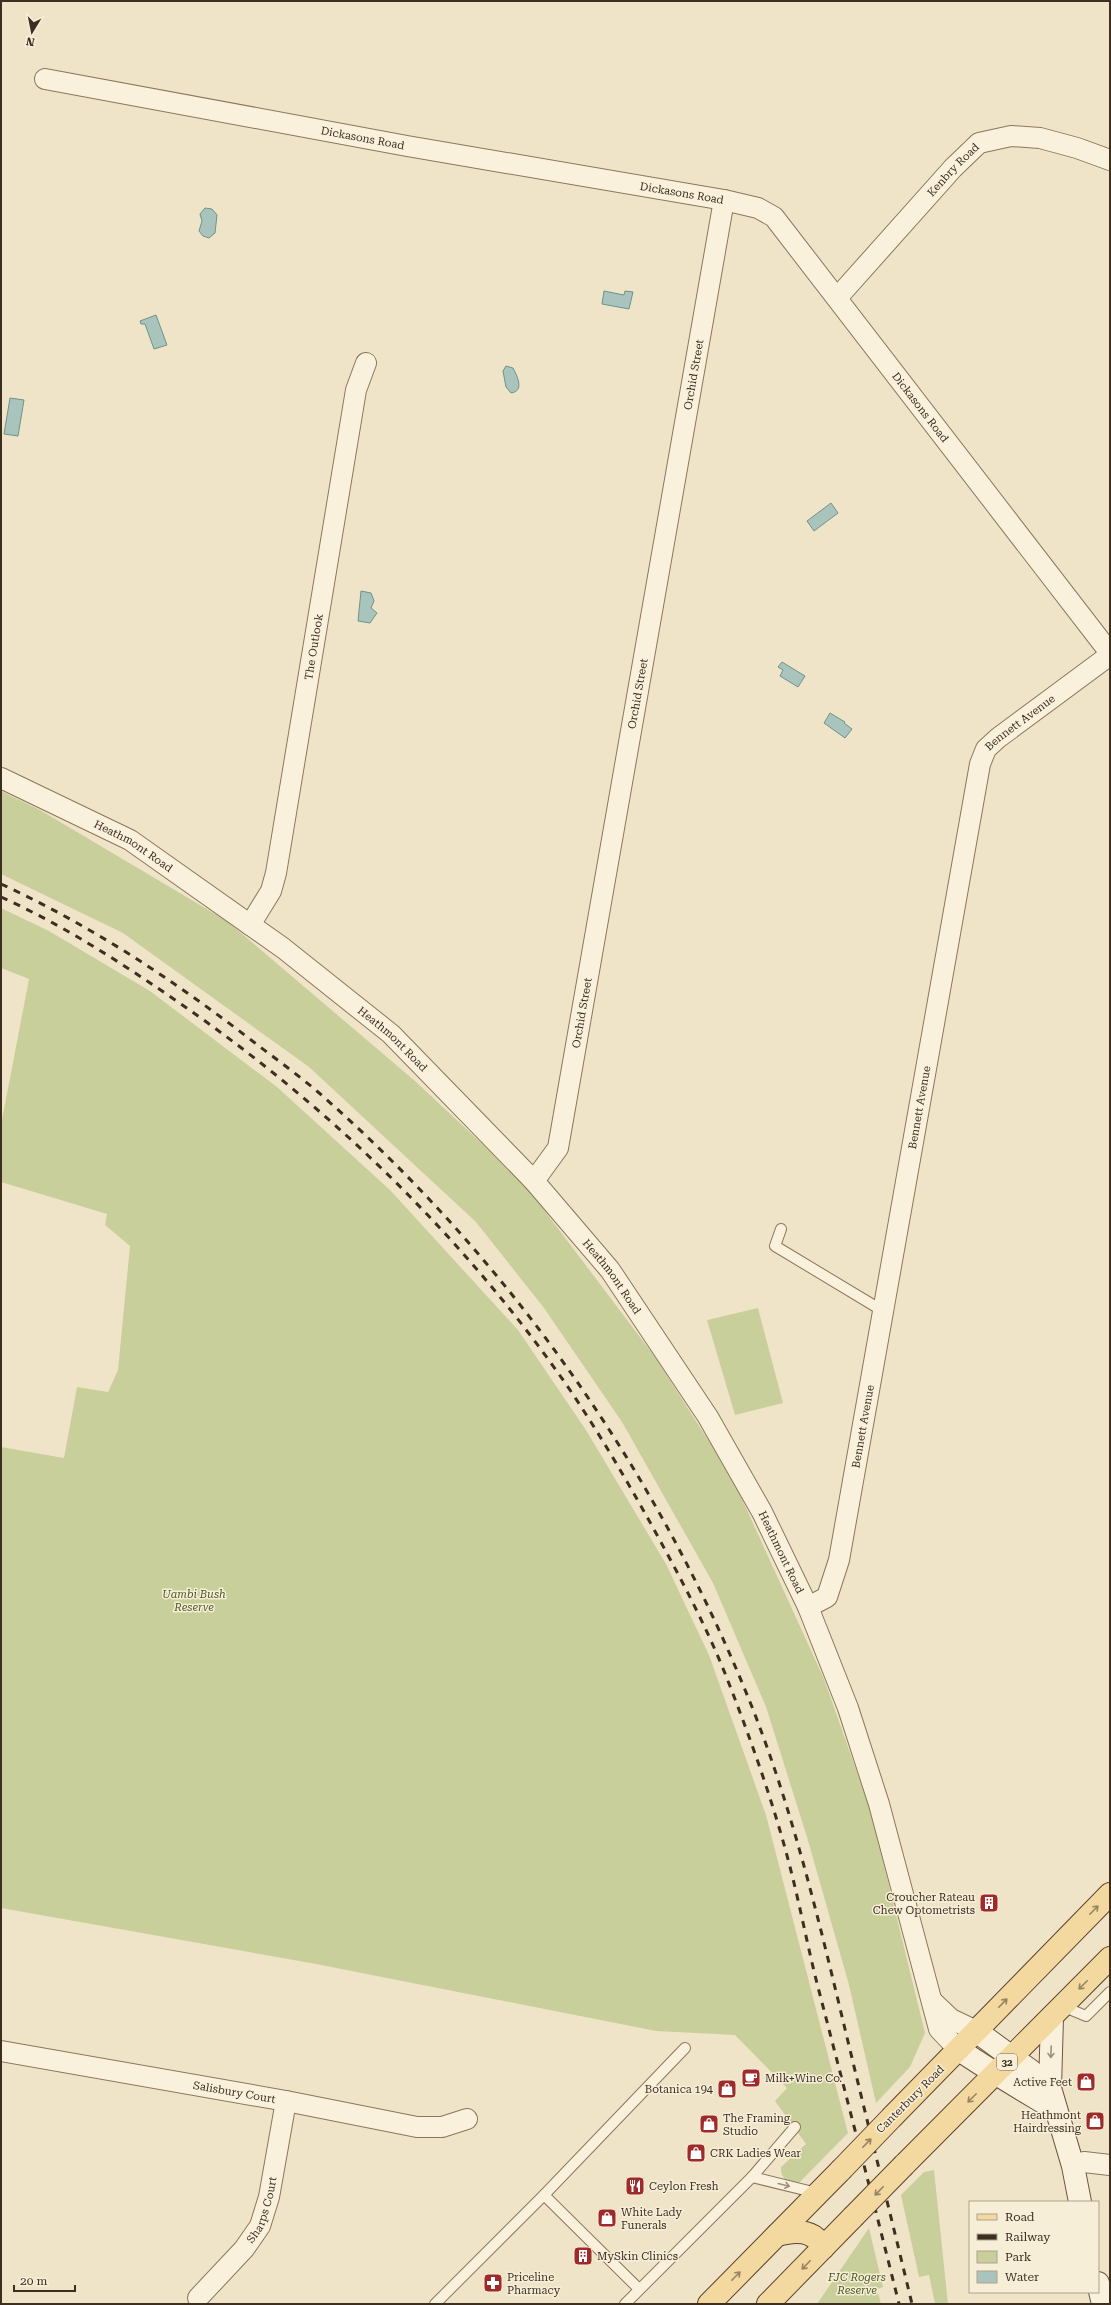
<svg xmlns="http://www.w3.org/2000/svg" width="1111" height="2305" font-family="'Roboto Serif',serif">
  <rect width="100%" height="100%" fill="#f0e4c8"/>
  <!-- green -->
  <g fill="#c9cf9b">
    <path d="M1 791 40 810 227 921 415 1081 523 1182 655 1357 712 1446 742 1499 824 1679 871 1812 925 2033 910 2067 876 2103 849 1985 807 1837 766 1707 713 1583 622 1422 544 1308 476 1222 309 1067 123 933 1 874Z"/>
    <path d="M1 908 49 931 150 991 277 1087 390 1190 518 1330 586 1430 666 1564 709 1655 766 1815 848 2133 796 2186C787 2181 780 2178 781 2167L806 2144 775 2101 787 2088 735 2035 656 2031 316 1964 1 1908V1447L64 1458 77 1387 108 1392 118 1370 130 1246 105 1225 107 1214 1 1182V1125L29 979 1 968Z"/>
    <path d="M758 1308 783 1403 735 1415 707 1320Z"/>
    <path d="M934 2170 948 2304H935L929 2275 919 2277 901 2195 924 2172Z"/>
    <path d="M869 2228 883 2287 877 2289 881 2304H817Z"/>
  </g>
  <!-- water -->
  <g fill="#a9c4bc" stroke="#6f938a">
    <path d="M205 208 212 209 217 215 215 233 209 238 203 236 199 231 202 221 200 214Z"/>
    <path d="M604 291 624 295 625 291 633 292 629 309 602 304Z"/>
    <path d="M156 315 167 345 154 349 145 324H141L140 321Z"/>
    <path d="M506 366 513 368C517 376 525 391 511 393L506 387 503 371Z"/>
    <path d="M10 398 24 400 18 436 4 434Z"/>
    <path d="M831 503 838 513 814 531 807 521Z"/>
    <path d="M361 591 371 593 374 601 371 608 377 613 370 623 358 621Z"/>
    <path d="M782 662 805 676 798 687 780 676 783 670 778 667Z"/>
    <path d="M830 713 845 722 844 723 852 729 845 738 824 723Z"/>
  </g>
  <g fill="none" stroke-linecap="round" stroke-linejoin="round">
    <!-- lane casing -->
    <g stroke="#8d765c" stroke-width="12">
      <g id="lane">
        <path d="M781 1229 775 1246 883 1311"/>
        <path d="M1062 2006 1086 2016 1110 1992"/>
        <path d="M752 2177 817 2193"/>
        <path d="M544 2195 639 2289"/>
        <path d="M435 2304 544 2195 685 2048"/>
        <path d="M625 2304 752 2177 795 2127"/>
      </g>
    </g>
    <!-- street casing -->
    <g stroke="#8d765c" stroke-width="22">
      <g id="street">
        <path id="s1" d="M45 79 407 146 724 200 758 208 774 217 1110 653"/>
        <path id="s2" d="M837 298 953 168 979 143 1011 136 1040 138 1077 148 1110 160"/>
        <path id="s3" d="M1 778 130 840 283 948 391 1034 534 1181 610 1270 708 1417 762 1512 808 1607 848 1708 879 1804 939 2029 958 2049"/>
        <path id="s4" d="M250 925 271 891 276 873 356 390 366 363"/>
        <path id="s5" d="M534 1181 558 1148 724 200"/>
        <path id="s6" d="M808 1607 827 1597 839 1560 980 764 986 749 998 738 1110 655"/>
        <path d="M932 2001 951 2019 976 2031"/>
        <path id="s7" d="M1 2051 286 2101 417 2127H442L467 2119"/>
        <path d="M1073 2166 1084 2162 1110 2165"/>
        <path id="s8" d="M198 2298 244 2249 260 2226 269 2197 286 2101"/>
      </g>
    </g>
    <!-- secondary casing -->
    <g stroke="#6f573f" stroke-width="24">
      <g id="secondary">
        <path d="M976 2031 1031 2071 1050 2088 1073 2166 1080 2202"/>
        <path d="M958 2049C990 2071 1023 2090 1056 2110"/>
        <path d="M1050 2088 1052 2017"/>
        <path d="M1098 2283 1103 2304"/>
      </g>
    </g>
    <!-- primary casing -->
    <g stroke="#5b4430" stroke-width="24">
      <g id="primary">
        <path d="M893 2116 1110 1894"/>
        <path d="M904 2165 1110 1958"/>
        <path d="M777 2235C795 2230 814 2229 823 2248"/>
        <path d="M709 2304 841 2170"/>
        <path d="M768 2304 853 2217"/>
      </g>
    </g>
    <!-- lane -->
    <use href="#lane" stroke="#faf1dc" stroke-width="10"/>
    <!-- street -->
    <use href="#street" stroke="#faf1dc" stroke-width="20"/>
    <!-- secondary -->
    <use href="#secondary" stroke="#faf1dc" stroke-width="22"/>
    <!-- primary -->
    <use href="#primary" stroke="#f3d9a0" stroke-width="22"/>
    <!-- rail -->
    <g stroke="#3d2e20" stroke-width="3" stroke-dasharray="7 7" stroke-linecap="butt">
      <path d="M1 884C92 926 175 981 255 1043 276 1059 298 1075 318 1092 509 1259 658 1471 752 1707 793 1811 819 1921 845 2029 867 2121 890 2212 912 2304"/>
      <path d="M1 897C65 926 123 964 181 1004 331 1108 466 1239 570 1390 599 1433 626 1479 651 1524 679 1575 707 1627 728 1681 751 1740 773 1802 789 1863 800 1905 808 1949 819 1991 846 2095 873 2199 899 2304"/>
    </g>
    <!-- primary-bridge casing -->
    <g stroke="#5b4430" stroke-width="24" stroke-linecap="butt">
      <g id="primary-bridge">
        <path d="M841 2170 893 2116"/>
        <path d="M853 2217 904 2165"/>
      </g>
    </g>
    <!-- primary-bridge -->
    <use href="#primary-bridge" stroke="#f3d9a0" stroke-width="22"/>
  </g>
  <!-- one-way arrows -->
  <defs><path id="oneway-shaft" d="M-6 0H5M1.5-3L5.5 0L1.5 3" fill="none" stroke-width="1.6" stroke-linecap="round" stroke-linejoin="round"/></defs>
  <g stroke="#988460">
    <use href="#oneway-shaft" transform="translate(1094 1910) rotate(-45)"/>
    <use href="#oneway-shaft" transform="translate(1083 1985) rotate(135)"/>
    <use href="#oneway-shaft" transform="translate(1003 2003) rotate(-46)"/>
    <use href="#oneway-shaft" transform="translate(972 2098) rotate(135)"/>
    <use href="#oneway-shaft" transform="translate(867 2143) rotate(-46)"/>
    <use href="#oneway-shaft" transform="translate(879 2191) rotate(134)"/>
    <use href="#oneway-shaft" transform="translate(806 2265) rotate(134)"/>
    <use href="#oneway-shaft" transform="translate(736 2276) rotate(-45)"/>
  </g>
  <g stroke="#9c907e">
    <use href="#oneway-shaft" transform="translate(1051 2052) rotate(92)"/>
    <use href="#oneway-shaft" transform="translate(784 2185) rotate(14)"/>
  </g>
  <!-- icons -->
  <defs>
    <g id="building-square" transform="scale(1)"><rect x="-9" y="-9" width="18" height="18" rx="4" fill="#9e2a2b" stroke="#f7eed8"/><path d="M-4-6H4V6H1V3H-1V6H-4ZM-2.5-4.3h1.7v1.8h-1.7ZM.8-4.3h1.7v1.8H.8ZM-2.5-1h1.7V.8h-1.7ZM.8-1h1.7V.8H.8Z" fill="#fff"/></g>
    <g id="cafe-square" transform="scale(1)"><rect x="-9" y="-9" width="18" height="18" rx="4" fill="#9e2a2b" stroke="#f7eed8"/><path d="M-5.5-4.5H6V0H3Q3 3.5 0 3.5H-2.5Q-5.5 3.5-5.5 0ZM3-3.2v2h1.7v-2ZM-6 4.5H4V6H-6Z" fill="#fff"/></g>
    <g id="shop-square" transform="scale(1)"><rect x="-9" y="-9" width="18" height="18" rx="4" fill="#9e2a2b" stroke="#f7eed8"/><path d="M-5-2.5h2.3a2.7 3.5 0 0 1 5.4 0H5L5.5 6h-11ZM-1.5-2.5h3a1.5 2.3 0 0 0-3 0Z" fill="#fff"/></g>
    <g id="restaurant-square" transform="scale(1)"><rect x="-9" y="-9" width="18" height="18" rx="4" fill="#9e2a2b" stroke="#f7eed8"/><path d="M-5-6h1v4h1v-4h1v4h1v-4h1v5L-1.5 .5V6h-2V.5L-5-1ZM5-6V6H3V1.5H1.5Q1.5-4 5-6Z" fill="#fff"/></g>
    <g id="pharmacy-square" transform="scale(1)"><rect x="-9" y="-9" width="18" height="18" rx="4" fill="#9e2a2b" stroke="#f7eed8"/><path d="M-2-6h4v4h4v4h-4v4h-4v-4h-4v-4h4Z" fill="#fff"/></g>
  </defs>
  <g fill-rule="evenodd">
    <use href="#building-square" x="989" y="1903"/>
    <use href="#cafe-square" x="751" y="2078"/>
    <use href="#shop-square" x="1086" y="2082"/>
    <use href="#shop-square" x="727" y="2089"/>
    <use href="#shop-square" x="1095" y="2121"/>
    <use href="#shop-square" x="709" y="2124"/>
    <use href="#shop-square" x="696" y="2153"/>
    <use href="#restaurant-square" x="635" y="2186"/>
    <use href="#shop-square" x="607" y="2218"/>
    <use href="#building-square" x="583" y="2256"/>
    <use href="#pharmacy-square" x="493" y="2283"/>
  </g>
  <g text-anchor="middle" stroke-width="3" stroke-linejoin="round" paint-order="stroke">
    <!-- shield labels -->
    <rect fill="#f7eed8" stroke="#756857" stroke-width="1" x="997" y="2054" width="20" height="16" rx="3"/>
    <g font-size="10" font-weight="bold" fill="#3d2e20">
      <text x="1007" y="2066">32</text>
    </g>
    <!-- street labels -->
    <g font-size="11" fill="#3d2e20" stroke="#f7eed8">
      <text dy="4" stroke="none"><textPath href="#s1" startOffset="323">Dickasons Road</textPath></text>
      <text dy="4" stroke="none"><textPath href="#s2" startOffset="173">Kenbry Road</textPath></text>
      <text dy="4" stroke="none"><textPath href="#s1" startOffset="647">Dickasons Road</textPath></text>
      <text dy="4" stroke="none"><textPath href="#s5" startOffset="826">Orchid Street</textPath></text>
      <text dy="4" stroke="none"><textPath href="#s1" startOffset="983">Dickasons Road</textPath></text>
      <text dy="4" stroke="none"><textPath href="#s4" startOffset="288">The Outlook</textPath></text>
      <text dy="4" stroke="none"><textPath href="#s5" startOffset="502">Orchid Street</textPath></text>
      <text dy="4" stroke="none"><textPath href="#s6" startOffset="928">Bennett Avenue</textPath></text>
      <text dy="4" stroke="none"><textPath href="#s3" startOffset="149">Heathmont Road</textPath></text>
      <text dy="4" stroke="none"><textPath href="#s5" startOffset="178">Orchid Street</textPath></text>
      <text dy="4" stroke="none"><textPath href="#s3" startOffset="473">Heathmont Road</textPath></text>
      <text dy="4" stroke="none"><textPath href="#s6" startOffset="520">Bennett Avenue</textPath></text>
      <text dy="4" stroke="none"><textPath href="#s3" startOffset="797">Heathmont Road</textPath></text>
      <text dy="4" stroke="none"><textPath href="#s6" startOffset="196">Bennett Avenue</textPath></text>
      <text dy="4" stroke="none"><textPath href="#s3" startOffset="1121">Heathmont Road</textPath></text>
      <text dy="4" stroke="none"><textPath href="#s7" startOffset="237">Salisbury Court</textPath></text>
      <text transform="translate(910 2099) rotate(-45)" y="4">Canterbury Road</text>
      <text dy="4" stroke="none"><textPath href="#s8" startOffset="111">Sharps Court</textPath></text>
    </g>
    <!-- park labels -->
    <g font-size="11" font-style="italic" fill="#4d5a26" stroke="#f7eed8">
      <text x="194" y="1598">Uambi Bush<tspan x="194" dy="13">Reserve</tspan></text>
      <text x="857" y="2281">FJC Rogers<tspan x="857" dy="13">Reserve</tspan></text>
    </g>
    <!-- poi labels -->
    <g font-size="11" fill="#3d2e20" stroke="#f7eed8" text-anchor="start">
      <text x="975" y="1901" text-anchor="end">Croucher Rateau<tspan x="975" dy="13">Chew Optometrists</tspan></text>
      <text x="765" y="2082">Milk+Wine Co.</text>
      <text x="1072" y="2086" text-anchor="end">Active Feet</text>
      <text x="713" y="2093" text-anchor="end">Botanica 194</text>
      <text x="1081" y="2119" text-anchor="end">Heathmont<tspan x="1081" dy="13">Hairdressing</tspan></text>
      <text x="723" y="2122">The Framing<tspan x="723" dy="13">Studio</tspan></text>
      <text x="710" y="2157">CRK Ladies Wear</text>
      <text x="649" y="2190">Ceylon Fresh</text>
      <text x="621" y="2216">White Lady<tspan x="621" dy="13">Funerals</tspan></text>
      <text x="597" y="2260">MySkin Clinics</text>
      <text x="507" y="2281">Priceline<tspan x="507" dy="13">Pharmacy</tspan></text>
    </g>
  </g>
  <!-- border -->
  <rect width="1111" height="2305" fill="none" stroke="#3d2e20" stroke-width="4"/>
  <!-- legend -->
  <rect x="969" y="2201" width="130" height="92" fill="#f7eed8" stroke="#ada18e"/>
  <rect x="977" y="2214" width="20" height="6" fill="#f3d9a0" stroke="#ada18e"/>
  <text x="1005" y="2221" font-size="12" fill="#3d2e20">Road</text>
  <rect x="977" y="2234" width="20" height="6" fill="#3d2e20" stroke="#ada18e"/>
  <text x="1005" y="2241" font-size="12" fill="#3d2e20">Railway</text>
  <rect x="977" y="2251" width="20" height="12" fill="#c9cf9b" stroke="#ada18e"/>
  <text x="1005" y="2261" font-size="12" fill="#3d2e20">Park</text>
  <rect x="977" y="2271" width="20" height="12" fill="#a9c4bc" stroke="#ada18e"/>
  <text x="1005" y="2281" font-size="12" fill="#3d2e20">Water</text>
  <!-- north arrow -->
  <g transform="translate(32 32) rotate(190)" stroke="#f7eed8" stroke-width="3" paint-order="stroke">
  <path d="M0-3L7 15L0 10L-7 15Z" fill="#3d2e20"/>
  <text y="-6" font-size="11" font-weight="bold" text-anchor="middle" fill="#3d2e20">N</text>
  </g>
  <!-- scale -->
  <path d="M14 2285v6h61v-6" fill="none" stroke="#3d2e20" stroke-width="2"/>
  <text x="20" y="2285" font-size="12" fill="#3d2e20" stroke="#f7eed8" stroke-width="3" paint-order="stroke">20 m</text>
</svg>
